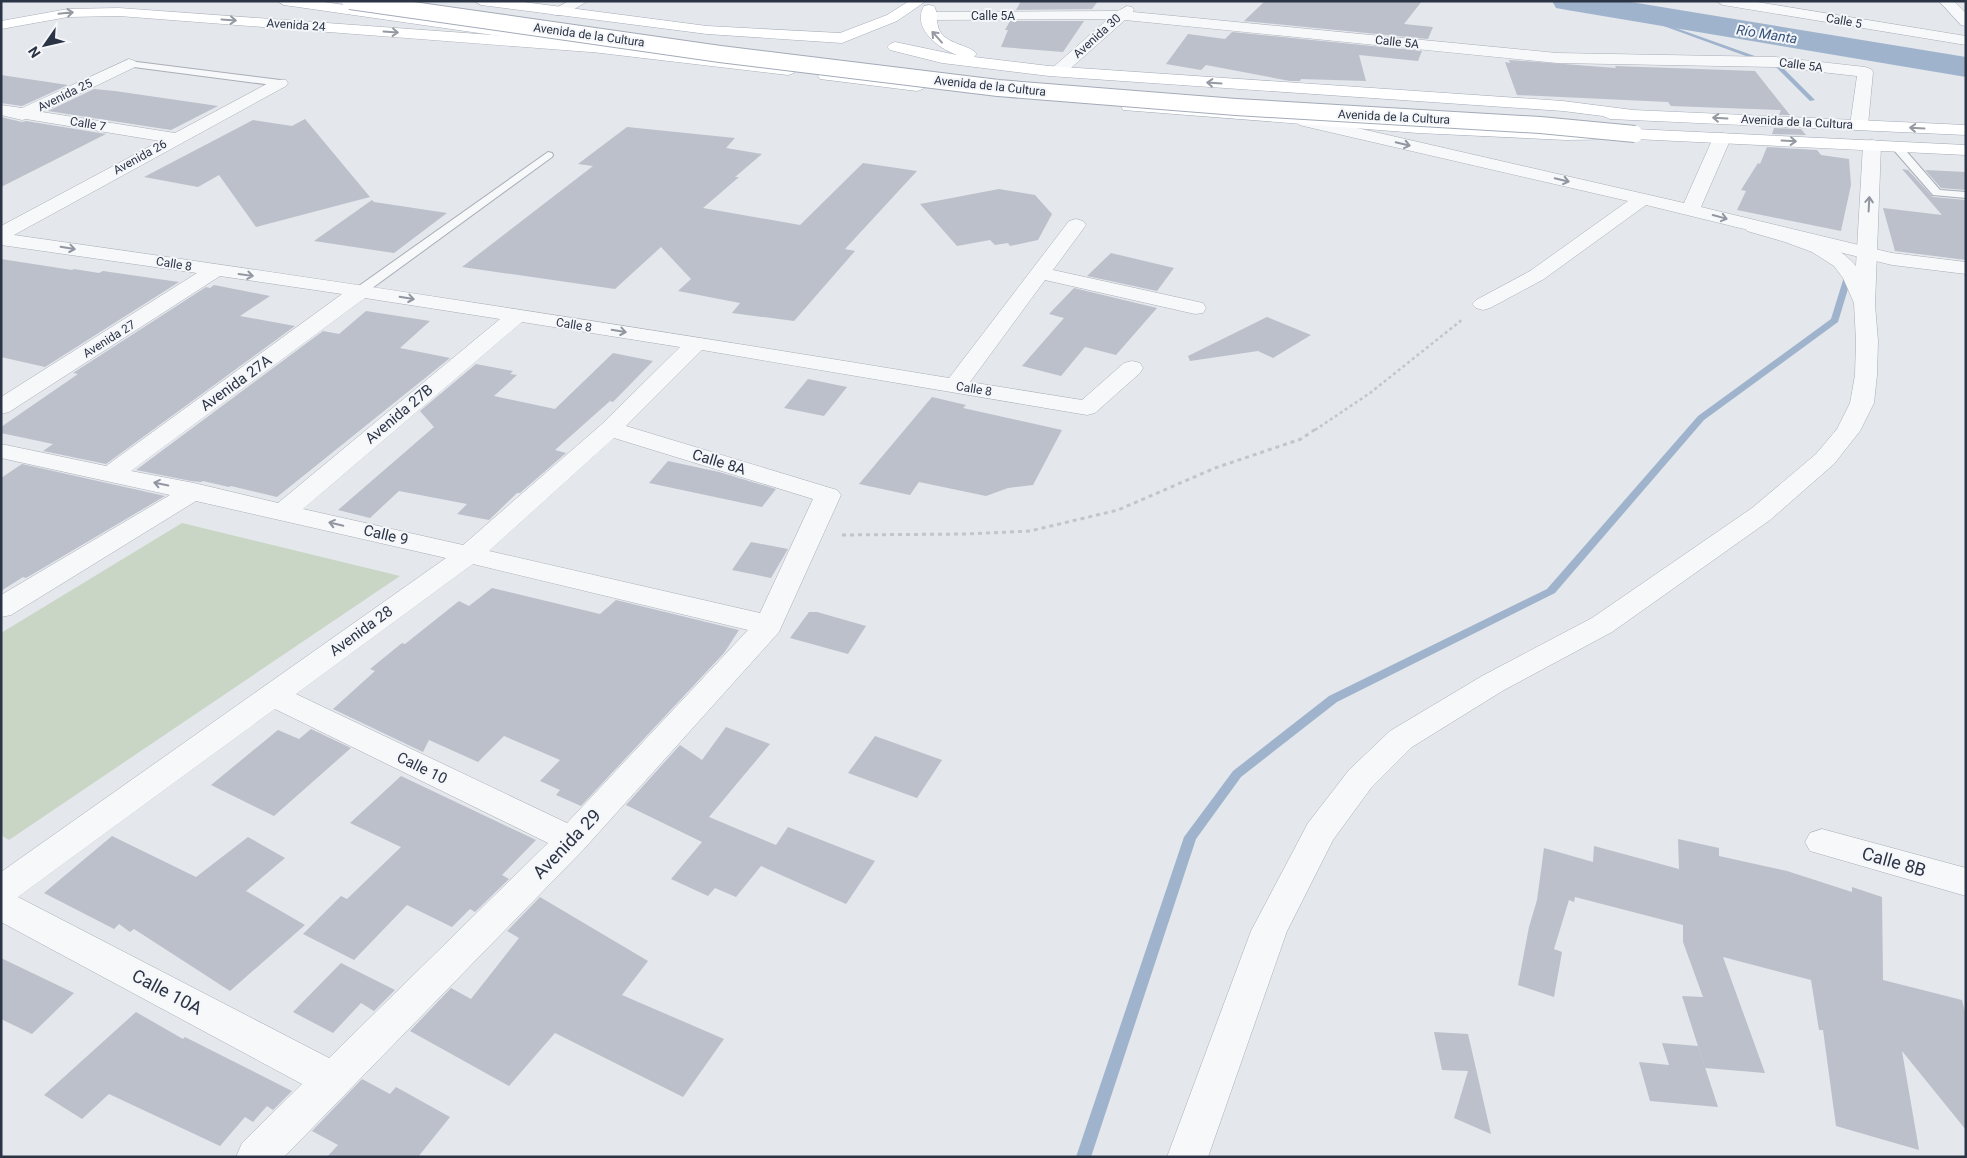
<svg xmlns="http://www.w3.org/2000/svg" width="1967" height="1158" font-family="Roboto,sans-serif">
  <rect width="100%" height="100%" fill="#e4e7ec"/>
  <!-- green -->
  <path fill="#c9d6c5" d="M182 523 400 576 9 840 1 835V633Z"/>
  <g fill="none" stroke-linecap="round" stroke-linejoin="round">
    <!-- stream -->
    <g fill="#9fb4cc" fill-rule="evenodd">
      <path d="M1628 11 1780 65 1815 100 1810 101 1776 67 1628 13Z"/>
      <path d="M1844 277H1850L1851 279 1838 322 1704 420 1555 593 1337 702 1241 777 1196 839 1091 1157H1076L1184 837 1233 771 1329 696 1547 589 1698 416 1831 319Z"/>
    </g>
    <!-- river -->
    <path fill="#9fb4cc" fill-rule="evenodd" d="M1552 1H1625L1966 57V77L1567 10 1556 8Z"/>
  </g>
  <!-- building -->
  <g fill="#bbc0ca">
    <path d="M1021 1H1098L1092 9 1016 10Z"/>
    <path d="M1265 1H1422L1404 24 1433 27 1428 39 1244 21Z"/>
    <path d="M1010 21H1084L1063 52 1001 47 1008 30H1005Z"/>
    <path d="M1232 32 1422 51 1418 61 1359 55 1366 81 1301 79 1300 81H1290L1206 65 1201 70 1166 64 1188 34 1225 39Z"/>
    <path d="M1509 60 1616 68 1615 66 1755 71 1790 115H1779L1781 110 1671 106 1668 102 1517 95 1505 62 1510 63Z"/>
    <path d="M1 75 68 85 22 106 1 103Z"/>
    <path d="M94 89 115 91 218 106 171 130 48 111Z"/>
    <path d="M1 117 22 122 26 121 106 134 1 187Z"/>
    <path d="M305 119 370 197 256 227 219 175 198 187 144 177 253 120 292 126Z"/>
    <path d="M627 127 735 138 726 148 762 154 735 177H739L703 208 800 225 863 163 917 171 845 249 855 251 794 321 732 313 740 303 678 291 691 279 661 247 615 289 462 267 593 166 578 164Z"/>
    <path d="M1774 128 1801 129 1806 135 1772 134Z"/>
    <path d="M1767 147 1817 150 1821 155 1849 159 1851 185 1841 231 1737 210 1746 191 1741 190 1758 163 1760 164Z"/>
    <path d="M1902 169 1908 170 1933 197 1966 200V260L1895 251 1883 208 1942 215Z"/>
    <path d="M1925 170 1966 172V190L1941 188Z"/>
    <path d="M999 189 1035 195 1052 214 1038 240 1010 246 1008 243 995 245 990 240 957 246 920 204Z"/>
    <path d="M372 200 374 202 447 213 394 253 314 241Z"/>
    <path d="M1111 253 1174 268 1157 291 1087 276Z"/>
    <path d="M1 259 72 270 74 269 99 273 103 271 179 282 45 367 1 357Z"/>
    <path d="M214 285 270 296 240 316 295 326 106 464 43 451 53 444 1 433V427L78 374 73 373 206 287 210 288Z"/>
    <path d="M1074 288 1157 308 1116 355 1085 347 1061 376 1022 366 1064 318 1049 314Z"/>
    <path d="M366 311 430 321 400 348 450 358 277 497 231 486 229 487 203 481 201 482 191 481 136 470 323 331 339 334Z"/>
    <path d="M1267 317 1311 335 1273 358 1258 351 1190 361 1188 356Z"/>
    <path d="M613 353 653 361 613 402 610 401 555 450 566 453 520 493H517L489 520 457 514 467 504 399 491 370 518 338 510 434 427 420 411 476 364 513 371 510 374 517 375 494 396 555 409Z"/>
    <path d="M808 379 847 387 824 416 784 408Z"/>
    <path d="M932 397 966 405 963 408 1062 430 1033 485 1008 488 986 496 919 482 910 495 859 484Z"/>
    <path d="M668 461 719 472 776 489 762 507 649 483Z"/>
    <path d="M22 464 165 496 26 578 23 577 1 591V478Z"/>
    <path d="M751 542 788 549 771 578 732 570Z"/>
    <path d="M492 588 600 614 616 600 739 630 724 653 581 806 556 795 560 790 540 781 560 760 504 736 478 762 429 740 423 752 333 709 375 671 370 669 402 643 405 644 459 601 469 606Z"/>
    <path d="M809 612H817L866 626 848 654 790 638Z"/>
    <path d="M726 727 770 744 709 817 776 845 788 827 875 861 846 904 761 866 736 897 715 888 708 896 671 879 702 842 626 805 680 745 702 760Z"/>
    <path d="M311 729 351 748 274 816 211 785 278 730 299 739Z"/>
    <path d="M875 736 942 760 917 798 848 773Z"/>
    <path d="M401 776 536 840 502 875 509 879 475 912 470 909 452 927 407 905 354 960 303 934 341 896 347 899 401 847 350 823Z"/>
    <path d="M112 836 196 877 248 837 285 858 246 891 305 925 230 991 134 929 130 932 119 924 114 929 44 893Z"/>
    <path d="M1678 839 1719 848V856L1787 871 1852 892V887L1882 897 1883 980 1962 1000 1966 1016V1130L1902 1051 1919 1150 1836 1126 1823 1030H1819L1811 980 1723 957 1765 1073 1705 1068 1682 996 1703 997 1683 942V925L1575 897 1574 902 1569 900 1554 949 1562 952 1554 997 1518 985 1529 927 1537 900 1544 848 1593 862 1594 846 1679 869Z"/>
    <path d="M540 897 648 961 622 995 724 1039 683 1097 555 1033 509 1086 410 1031 451 988 471 999 519 938 507 931Z"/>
    <path d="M1 958 74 993 32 1034 1 1019Z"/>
    <path d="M341 963 395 990 374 1011 361 1003 333 1033 293 1012Z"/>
    <path d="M136 1012 183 1039 185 1037 292 1091 273 1110 267 1106 253 1122 245 1117 220 1146 109 1094 82 1119 44 1095Z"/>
    <path d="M1434 1032 1468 1034 1491 1134 1454 1118 1468 1071 1442 1070Z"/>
    <path d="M1662 1043 1698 1046 1718 1107 1650 1101 1639 1062 1669 1065Z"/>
    <path d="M362 1079 390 1094 396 1087 450 1117 418 1157H327L338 1145 312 1131Z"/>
  </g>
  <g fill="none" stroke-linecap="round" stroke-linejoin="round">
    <!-- service casing -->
    <g stroke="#a9aeb7" stroke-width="2">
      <g id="service">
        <path d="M129 61 280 80 285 83 280 86 126 66 124 64Z"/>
        <path d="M1896 143 1900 144 1940 190 1966 192V198L1933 195 1892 148 1891 146 1892 144Z"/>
        <path d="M548 152 552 153 553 155 552 157 364 294H356L354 291 356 288Z"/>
      </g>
    </g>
    <!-- minor casing -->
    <g stroke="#a9aeb7" stroke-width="1">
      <g id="minor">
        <path d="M569 1H588L564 15H554L552 12 554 9Z"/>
        <path d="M1716 1H1751L1966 36V45L1723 5Z"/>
        <path d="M1939 1H1954L1966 13V26L1961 25Z"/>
        <path d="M1127 6 1132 7 1134 10 1133 12 1557 53 1775 57 1865 67 1871 69 1873 72 1868 125 1865 129H1853L1850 125 1857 76 1775 67 1557 63 1125 20 1063 75H1051L1049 72 1051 69 1108 19 928 20 923 19 921 16 923 13 928 12 1118 11Z"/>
        <path d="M129 59 135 61 137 64 135 67 42 112 175 133 274 80H286L288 83 286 86 14 235C326 279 638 327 949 378L1069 221 1076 219 1083 221 1086 225 1053 270 1203 303 1206 308 1203 313 1195 314 1045 280 970 382 1082 400 1124 363 1132 361 1140 363 1143 368 1140 373 1095 413 1087 415 702 350 626 426 837 490 841 495 779 632 584 849 284 1157H236L242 1143 302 1084 1 922V872L446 558 196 501 11 615 1 617V595L170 495 1 458V444L106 466 342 294 220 276 9 412 1 414V397L197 273 1 245V226L160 141 26 119 22 120 1 115V105L22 108ZM365 298 500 319 278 503 194 483 131 471ZM522 322 680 347 602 424 463 545 303 509ZM614 438 813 499 760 613 489 551ZM473 564 748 630 567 823 296 694ZM275 709 548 843 329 1058 18 897Z"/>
        <path d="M1305 116 1684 203 1713 138 1716 134 1722 133 1728 134 1731 138 1701 207 1892 253 1966 262V274L1892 265 1646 205 1544 279 1490 308 1483 310 1476 308 1472 304 1476 300 1530 271 1628 201 1299 125 1297 121 1299 117Z"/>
        <path d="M1822 829 1966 868V896L1810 851 1805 842 1810 833Z"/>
      </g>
    </g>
    <!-- tertiary casing -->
    <g stroke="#a9aeb7" stroke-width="1">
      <path id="tertiary" d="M1872 140 1878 141 1881 145 1875 305 1878 341 1877 375 1874 403 1860 431 1834 464 1770 520 1612 632 1504 690 1412 747 1371 788 1333 840 1287 931 1208 1157H1167L1251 931 1308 823 1349 770 1390 731 1482 676 1592 618 1752 508 1816 454 1837 429 1850 403 1855 375 1856 341 1854 303 1843 278 1834 266 1812 252 1785 242 1747 231 1744 227 1747 223 1754 221C1790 230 1831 237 1856 266L1863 145 1866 141Z"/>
    </g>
    <!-- secondary casing -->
    <g stroke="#a9aeb7" stroke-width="1">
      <path id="secondary" d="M119 8 590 42 595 44 598 47 595 50 590 52 119 16 68 17 1 29V21L68 9Z"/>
    </g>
    <!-- primary casing -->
    <g stroke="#a3abb8" stroke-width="1">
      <g id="primary">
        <path d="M277 1H316L542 32 592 42 788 65 794 67 796 70 794 73 788 75 592 52 542 42 284 5Z"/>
        <path d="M474 1H516L707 26 840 33 887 15 909 1H926L897 21 842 43 707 34 481 5Z"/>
        <path d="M929 5 934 6C939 14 935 25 941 33 950 45 970 45 977 54L974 57 1049 66 1563 101 1633 110 1966 125V135L1610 119 1603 116 1563 111 1049 76 942 63 890 50 887 47 890 44 895 42 957 55C939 49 911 28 924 6Z"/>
        <path d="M826 71 917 81 923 83 925 86 923 89 917 91 820 79 818 76 820 73Z"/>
        <path d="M1129 101 1418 123 1566 130 1635 129 1966 145V155L1635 139 1566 140 1418 133 1123 110 1121 106 1123 102Z"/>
      </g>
    </g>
    <!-- path-far1 -->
    <path stroke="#c2c5cb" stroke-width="2.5" stroke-dasharray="3 3" stroke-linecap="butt" d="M1315 430 1370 393 1463 319"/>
    <!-- path -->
    <path stroke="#c2c5cb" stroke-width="3" stroke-dasharray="4 4" stroke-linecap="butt" d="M842 535 966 534 1030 531 1118 510 1215 468 1301 439 1317 428"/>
    <!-- service -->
    <use href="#service" fill="#f7f8fa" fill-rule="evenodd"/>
    <!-- minor -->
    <use href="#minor" fill="#f7f8fa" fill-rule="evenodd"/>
    <!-- tertiary -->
    <use href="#tertiary" fill="#f7f8fa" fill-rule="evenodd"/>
    <!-- secondary -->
    <use href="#secondary" fill="#fff" fill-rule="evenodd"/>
    <!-- primary -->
    <use href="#primary" fill="#fff" fill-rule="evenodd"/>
    <!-- primary-bridge casing -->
    <g stroke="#a3abb8" stroke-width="18" stroke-linecap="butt">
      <path id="primary-bridge" d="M350 1 720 54 998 88 1236 107 1540 125 1635 134"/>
    </g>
    <!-- primary-bridge -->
    <use href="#primary-bridge" stroke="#fff" stroke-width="16"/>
  </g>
  <!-- one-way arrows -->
  <defs><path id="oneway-shaft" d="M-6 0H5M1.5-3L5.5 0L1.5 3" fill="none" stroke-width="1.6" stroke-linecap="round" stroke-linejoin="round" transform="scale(1.25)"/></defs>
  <g stroke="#959aa2">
    <use href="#oneway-shaft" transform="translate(66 13) rotate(-6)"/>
    <use href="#oneway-shaft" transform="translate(229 20) rotate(4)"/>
    <use href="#oneway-shaft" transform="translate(391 32) rotate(4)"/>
    <use href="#oneway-shaft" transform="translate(937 37) rotate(-132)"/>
    <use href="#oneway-shaft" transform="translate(1214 83) rotate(-176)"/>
    <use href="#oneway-shaft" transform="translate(1720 118) rotate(-177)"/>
    <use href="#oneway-shaft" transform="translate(1917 128) rotate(-177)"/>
    <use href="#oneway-shaft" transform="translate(1789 141) rotate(3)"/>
  </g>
  <g stroke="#9196a0">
    <use href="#oneway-shaft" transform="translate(1403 144) rotate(13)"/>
    <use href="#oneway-shaft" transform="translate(1562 180) rotate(13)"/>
    <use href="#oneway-shaft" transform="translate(1869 204) rotate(-87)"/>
    <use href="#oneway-shaft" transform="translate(1720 217) rotate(15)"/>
    <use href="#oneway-shaft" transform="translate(68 248) rotate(9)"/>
    <use href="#oneway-shaft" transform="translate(246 275) rotate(8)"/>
    <use href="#oneway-shaft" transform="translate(407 298) rotate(9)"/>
    <use href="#oneway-shaft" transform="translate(619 331) rotate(9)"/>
    <use href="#oneway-shaft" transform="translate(161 484) rotate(-168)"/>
    <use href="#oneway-shaft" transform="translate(336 524) rotate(-167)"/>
  </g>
  <g text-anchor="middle" stroke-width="4" stroke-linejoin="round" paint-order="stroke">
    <!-- far-street labels -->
    <g font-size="12" fill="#2b3445" stroke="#f4f6f9">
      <text x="993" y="20">Calle 5A</text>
      <text transform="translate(1844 21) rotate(10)" y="4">Calle 5</text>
      <text transform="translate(296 25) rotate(4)" y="4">Avenida 24</text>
      <text transform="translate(589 35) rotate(8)" y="4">Avenida de la Cultura</text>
      <text transform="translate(1097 36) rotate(-42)" y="4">Avenida 30</text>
      <text transform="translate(1397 42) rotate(6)" y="4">Calle 5A</text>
      <text transform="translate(1801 65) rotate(7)" y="4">Calle 5A</text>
      <text transform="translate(990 86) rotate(6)" y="4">Avenida de la Cultura</text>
      <text transform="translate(65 95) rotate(-26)" y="4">Avenida 25</text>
      <text transform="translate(1394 117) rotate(3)" y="4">Avenida de la Cultura</text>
      <text transform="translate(1797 122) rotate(3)" y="4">Avenida de la Cultura</text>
      <text transform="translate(88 124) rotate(9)" y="4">Calle 7</text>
      <text transform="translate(140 157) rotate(-29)" y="4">Avenida 26</text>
      <text transform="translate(174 264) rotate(9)" y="4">Calle 8</text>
      <text transform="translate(574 325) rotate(9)" y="4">Calle 8</text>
      <text transform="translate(109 339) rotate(-32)" y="4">Avenida 27</text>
      <text transform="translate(974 389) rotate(9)" y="4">Calle 8</text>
    </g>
    <!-- far-water labels -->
    <g font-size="14" font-style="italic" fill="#34527a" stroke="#f4f6f9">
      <text transform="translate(1767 34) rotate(9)" y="5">Río Manta</text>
    </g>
    <!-- street labels -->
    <g font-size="15" fill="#2b3445" stroke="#f4f6f9">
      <text transform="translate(236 383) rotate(-36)" y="5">Avenida 27A</text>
      <text transform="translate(399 414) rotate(-40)" y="5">Avenida 27B</text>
      <text transform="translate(719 462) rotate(17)" y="5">Calle 8A</text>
      <text transform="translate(386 535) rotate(13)" y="5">Calle 9</text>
      <text transform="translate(361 631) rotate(-36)" y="5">Avenida 28</text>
      <text transform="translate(422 768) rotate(26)" y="5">Calle 10</text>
    </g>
    <!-- near-street labels -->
    <g font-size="18" fill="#2b3445" stroke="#f4f6f9">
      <text transform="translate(567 844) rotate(-46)" y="6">Avenida 29</text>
      <text transform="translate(1894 862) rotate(16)" y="6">Calle 8B</text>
      <text transform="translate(167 992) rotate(28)" y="6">Calle 10A</text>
    </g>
  </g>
  <!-- border -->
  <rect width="1967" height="1158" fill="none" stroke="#2b3445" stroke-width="5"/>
  <!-- north arrow -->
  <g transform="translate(45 45) rotate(236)" stroke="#f4f6f9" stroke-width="4" paint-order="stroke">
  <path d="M0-4L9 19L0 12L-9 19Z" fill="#2b3445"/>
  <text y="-8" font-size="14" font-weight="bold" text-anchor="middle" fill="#2b3445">N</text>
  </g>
</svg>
